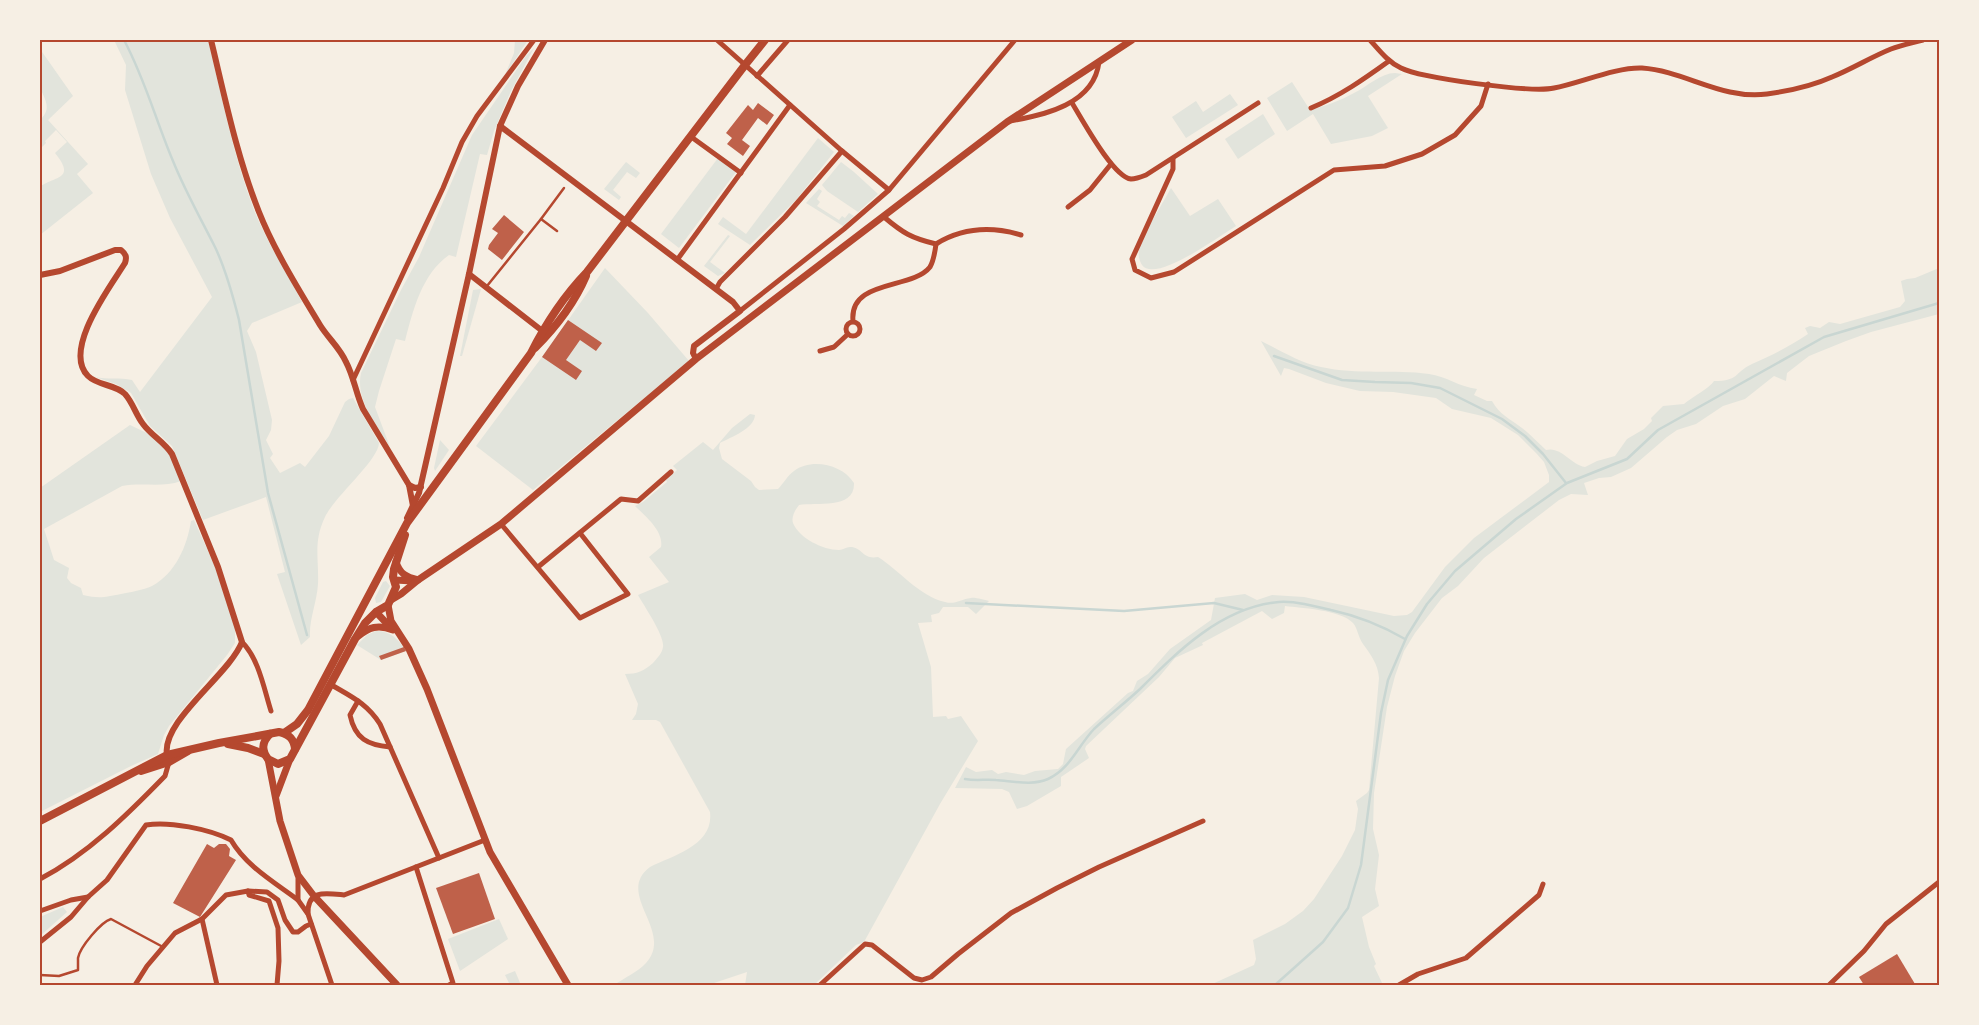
<svg xmlns="http://www.w3.org/2000/svg" width="1979" height="1025" font-family="'Archivo Narrow',sans-serif">
  <rect width="100%" height="100%" fill="#f6efe4"/>
  <!-- green -->
  <g fill="#e2e4dc">
    <path d="M114 40H208C222 97 233 155 254 210 267 242 286 272 302 302L252 323 247 331 256 352 272 420 271 430 266 440 273 454 270 458 280 473 300 463 305 467 329 436 345 402 349 399 353 398 379 443C378 461 335 496 325 517 313 542 319 558 318 584 317 602 309 619 310 637L301 645 277 574 285 572 266 497 203 520 172 446 150 426 131 393 116 384 95 377C107 380 120 377 132 380L140 392 212 297 170 218 151 174 125 90 126 65Z"/>
    <path d="M515 40H528L505 75 514 53Z"/>
    <path d="M534 48 511 91 494 131 487 155 480 154 456 257 449 255C422 274 413 310 405 341L396 339 379 391 375 407 390 447C377 426 355 400 361 373L401 290 419 257 472 135 526 56Z"/>
    <path d="M40 49 73 96 48 120 88 164 77 174 93 193 40 235V187C54 176 77 180 55 153L67 142 56 130 45 141 46 143 40 149V120C53 108 44 99 40 87 37 79 40 57 40 49Z"/>
    <path d="M1395 73 1402 74 1368 96 1388 128 1372 136 1331 144 1313 114 1287 131 1267 98 1292 82 1310 110C1325 106 1340 101 1354 93 1368 86 1381 73 1395 73Z"/>
    <path d="M1230 94 1238 105 1186 138 1172 117 1196 101 1203 112Z"/>
    <path d="M1263 114 1275 134 1238 159 1225 139Z"/>
    <path d="M818 138 834 152 796 200 750 245 718 224 723 217 746 234Z"/>
    <path d="M718 158 736 172 679 248 661 234Z"/>
    <path d="M626 162 640 173 636 178 627 172 613 190 621 197 619 200 604 189Z"/>
    <path d="M841 162 854 172 850 177 854 172 878 194 858 212 827 191 822 185Z"/>
    <path d="M1171 188 1190 216 1218 199 1236 226C1221 235 1155 284 1142 265 1139 260 1138 255 1139 250 1143 234 1163 203 1171 188Z"/>
    <path d="M819 189 822 191 817 199 820 202 817 206 839 220 842 216 845 218 849 213 854 216 843 226 806 203Z"/>
    <path d="M728 235 730 236 710 262 725 273 718 276 704 266Z"/>
    <path d="M605 268 648 313 689 361 533 490 476 446 542 357Z"/>
    <path d="M1939 268V314L1871 332 1846 341 1809 356 1787 373 1786 381 1774 376 1745 399 1723 406 1696 424 1677 430 1667 437 1631 468 1611 477 1599 478 1584 483 1588 495 1571 494 1559 500 1484 558 1458 586 1442 598 1415 633 1404 651 1395 676 1387 707 1374 793 1373 829 1379 855 1375 889 1379 906 1362 917 1369 947 1376 964 1374 966 1383 985H1210L1254 965 1256 959 1253 940 1285 924 1303 911 1314 899 1342 856 1355 830 1358 809 1356 801 1367 793 1369 790 1379 678C1378 664 1371 655 1363 644 1358 637 1358 629 1353 623 1341 610 1302 608 1285 606L1284 613 1272 619 1262 611 1202 643 1203 645 1175 658 1159 677 1086 746 1085 749 1089 758 1061 777V786L1027 806 1017 809 1009 792 1002 789 955 788 966 767 976 772 992 770 998 774 1006 772 1024 775 1035 771 1058 769 1063 764 1066 749 1128 693 1133 691 1137 681 1148 674 1170 649 1211 620 1215 598 1245 594 1257 600 1272 595 1304 597 1394 616 1407 615 1412 612 1445 567 1474 538 1549 482V475L1544 462 1536 453 1518 435 1491 418 1452 409 1436 398 1393 392 1360 391 1326 383 1289 369 1284 368 1281 376 1261 341C1280 350 1300 363 1321 367 1357 375 1394 369 1429 374 1446 376 1459 387 1477 389L1474 395 1487 401H1492C1499 414 1510 419 1522 428 1530 434 1538 443 1546 450 1561 446 1570 464 1585 467L1597 461 1615 456 1627 439 1644 429 1652 421 1651 418 1663 406 1684 404C1692 397 1710 388 1714 381 1740 381 1733 373 1752 364 1772 355 1789 347 1808 334L1805 328 1810 326 1820 328 1829 322 1840 324 1900 307 1905 301 1901 281 1907 279 1915 278Z"/>
    <path d="M481 289 462 356H460L473 290Z"/>
    <path d="M750 414 755 415C754 429 731 437 720 443L719 448 722 459 751 481 755 487 759 490 778 489C784 483 787 476 794 471 811 458 842 464 854 483 855 510 816 502 799 505 795 510 791 517 793 523 799 538 823 550 839 550 843 550 846 547 850 547 863 547 862 560 878 557 899 570 919 596 945 602 955 605 961 599 971 598 975 597 984 600 989 601L976 614 968 607H943L939 613 931 615 932 622 918 623 931 667 933 717 946 716 948 719 961 716 978 741 940 804 864 942 856 945 814 985H745L747 972 708 985H614C624 978 638 972 646 963 675 931 614 894 650 867 674 855 714 845 710 812L660 722 656 720H632L636 714 638 704 625 674C637 674 644 671 653 663 657 658 662 654 663 647 665 636 644 606 638 595L669 582 649 557 661 547C664 531 645 516 635 506L643 502 667 482 666 480 677 470 673 466 703 442 713 450 732 428Z"/>
    <path d="M130 425 151 435 171 455 181 481C162 488 142 482 122 486L44 529 54 560 69 568 67 578 71 583 81 588 83 595C100 599 105 597 121 594 131 592 143 590 152 586 176 573 187 546 191 521L194 520 216 569 235 628V643L227 655 169 726 164 735 158 754 131 766 40 812V488Z"/>
    <path d="M440 440 449 450 435 471 434 468Z"/>
    <path d="M386 581 390 586 381 602 376 603 375 598 383 582Z"/>
    <path d="M376 631C391 631 398 639 406 651L381 660 357 645 367 635Z"/>
    <path d="M63 907 67 912 40 936V917Z"/>
    <path d="M499 919 508 939 460 971 448 939Z"/>
    <path d="M515 971 521 985H510L505 975Z"/>
  </g>
  <g fill="none" stroke-linecap="round" stroke-linejoin="round">
    <!-- stream -->
    <g stroke="#c9d6d2" stroke-width="2.5">
      <path d="M124 40C145 79 156 121 173 161 185 191 201 219 215 247 226 270 233 296 239 320L268 493 307 635"/>
      <path d="M1274 356 1342 380 1375 382 1411 383 1440 388 1502 419 1525 436 1543 454 1566 483"/>
      <path d="M966 603 1124 611 1214 603 1243 610"/>
      <path d="M965 779C976 781 985 779 996 780 1012 781 1033 786 1048 779 1070 769 1078 746 1094 729 1109 715 1125 703 1140 689 1178 651 1222 607 1279 602 1296 601 1315 606 1331 610 1358 616 1381 625 1405 639"/>
      <path d="M1275 985 1323 942 1348 908 1361 865 1381 713 1388 680 1407 636 1427 604 1455 571 1516 519 1567 483 1627 459 1658 430 1824 337 1939 303"/>
    </g>
  </g>
  <!-- building -->
  <g fill="#bf614a">
    <path d="M758 103 774 115 767 125 758 118 742 140 750 146 743 156 727 144 732 138 726 133 748 105 753 110Z"/>
    <path d="M504 215 524 232 502 260 488 249 489 245 498 233 492 229Z"/>
    <path d="M568 320 602 343 596 351 580 340 566 360 582 371 576 380 542 357Z"/>
    <path d="M404 647 406 651 381 660 379 656Z"/>
    <path d="M207 844 214 848 219 844H226L230 849 229 856 236 860 200 917 173 903Z"/>
    <path d="M479 873 495 919 453 934 436 888Z"/>
    <path d="M1897 954 1915 984 1864 985 1859 977Z"/>
  </g>
  <g fill="none" stroke-linecap="round" stroke-linejoin="round">
    <!-- service -->
    <g stroke="#b5482f" stroke-width="2.5">
      <path d="M541 219 564 188"/>
      <path d="M487 286 541 219 557 231"/>
      <path d="M40 975 59 976 78 970C78 966 78 962 78 958 80 947 101 922 111 919L163 947"/>
    </g>
    <!-- minor -->
    <g stroke="#b5482f" stroke-width="5">
      <path d="M717 40 842 151 889 190"/>
      <path d="M1370 40C1379 50 1388 62 1401 68 1421 78 1531 93 1554 88 1580 83 1616 67 1642 68 1685 71 1722 100 1767 94 1789 91 1812 86 1832 77 1852 69 1871 57 1891 49 1901 45 1912 43 1923 40"/>
      <path d="M757 76 788 40"/>
      <path d="M1072 103C1082 119 1113 177 1131 179 1136 179 1141 177 1146 175L1258 103"/>
      <path d="M1311 108C1340 96 1364 79 1389 61"/>
      <path d="M1010 121C1045 115 1094 104 1099 62"/>
      <path d="M690 136 741 173"/>
      <path d="M1173 159V169L1132 259 1135 270 1151 278 1174 272 1334 170 1385 166 1422 154 1455 135 1481 106 1488 84"/>
      <path d="M1068 207 1090 190 1111 164"/>
      <path d="M884 217C903 233 911 238 936 244 962 228 991 226 1021 235"/>
      <path d="M677 260 790 105"/>
      <path d="M716 289 720 282 785 217 842 151"/>
      <path d="M740 311 844 229 889 190 1015 40"/>
      <path d="M853 321C849 279 912 290 930 267 934 260 935 252 936 244"/>
      <circle cx="853" cy="329" r="7"/>
      <path d="M820 351 834 347 848 334"/>
      <path d="M353 380 443 188 462 142 477 116 534 40"/>
      <path d="M501 524 580 618 628 594 580 533"/>
      <path d="M538 567 621 499 638 501 671 472"/>
      <path d="M242 642C259 659 264 689 271 711"/>
      <path d="M330 684C350 696 367 703 380 724L439 858"/>
      <path d="M358 701 350 715C355 739 368 745 390 747"/>
      <path d="M416 867 453 983 449 985"/>
      <path d="M298 875V900L308 914 332 985"/>
      <path d="M40 879C88 854 128 814 165 776L169 762"/>
      <path d="M248 891 249 895 269 901 278 928 279 961 277 985"/>
      <path d="M40 911 71 900 88 897"/>
      <path d="M308 914C307 889 326 893 344 895L485 840"/>
      <path d="M202 919 217 985"/>
      <path d="M40 942 71 917 88 897 107 880 146 825C169 821 209 829 231 840 246 866 274 882 298 900"/>
      <path d="M135 985 147 966 175 933 202 919 226 895 248 891 267 892 278 900 285 920 293 932H298L306 926 311 924"/>
      <path d="M820 985 865 944 872 945 914 978 922 980 931 977 958 954 1011 913 1057 888 1099 867 1203 821"/>
      <path d="M1399 985 1418 974 1466 958 1539 895 1543 884"/>
      <path d="M1829 985 1864 951 1886 924 1939 882"/>
    </g>
    <!-- tertiary -->
    <g stroke="#b5482f" stroke-width="6">
      <path d="M211 40C225 98 237 157 259 212 274 250 299 290 320 325 328 338 340 348 346 362 354 377 356 394 363 409L409 485"/>
      <path d="M500 126 733 302 740 311 694 346 693 353 696 359"/>
      <path d="M469 274 545 333"/>
      <path d="M40 275 60 271 115 250H121C126 254 127 257 125 263 110 287 62 350 88 376 98 386 115 384 125 394 133 403 136 415 143 424 151 435 164 442 172 454L218 567 242 642C229 675 161 721 167 755"/>
      <path d="M413 506 409 485 415 488 421 487"/>
      <path d="M407 518 419 493 469 274 500 126 518 86 545 40"/>
    </g>
    <!-- secondary -->
    <g stroke="#b5482f" stroke-width="7">
      <path d="M396 562C400 574 406 577 418 580"/>
      <path d="M395 580 413 581"/>
      <path d="M391 600 401 594 418 580 501 524 696 359 1007 122 1132 40"/>
      <path d="M388 605 391 621 409 649 427 689 490 852 568 985"/>
      <path d="M376 612 392 629"/>
      <path d="M357 637C369 627 378 624 393 630"/>
      <path d="M268 759 280 821 298 875 314 896 397 985"/>
      <path d="M276 796 290 759"/>
    </g>
    <!-- primary -->
    <g stroke="#b5482f" stroke-width="8">
      <path d="M535 348C556 327 574 304 586 276"/>
      <path d="M284 733 297 724 308 710 407 523 531 353C546 323 564 296 587 272L745 65 765 40"/>
      <path d="M270 734C262 742 261 750 268 759L278 764 290 759 355 639 365 623 376 612 388 605 396 587 393 577 394 569 405 535"/>
      <path d="M228 744 248 748 264 754"/>
      <path d="M141 771 169 762 188 751"/>
      <path d="M40 821 167 755 219 743 279 732C289 734 294 739 295 749"/>
    </g>
  </g>
  <!-- border -->
  <rect width="1979" height="1025" fill="none" stroke="#f6efe4" stroke-width="82"/>
  <rect x="41" y="41" width="1897" height="943" fill="none" stroke="#b5482f" stroke-width="2"/>
</svg>
